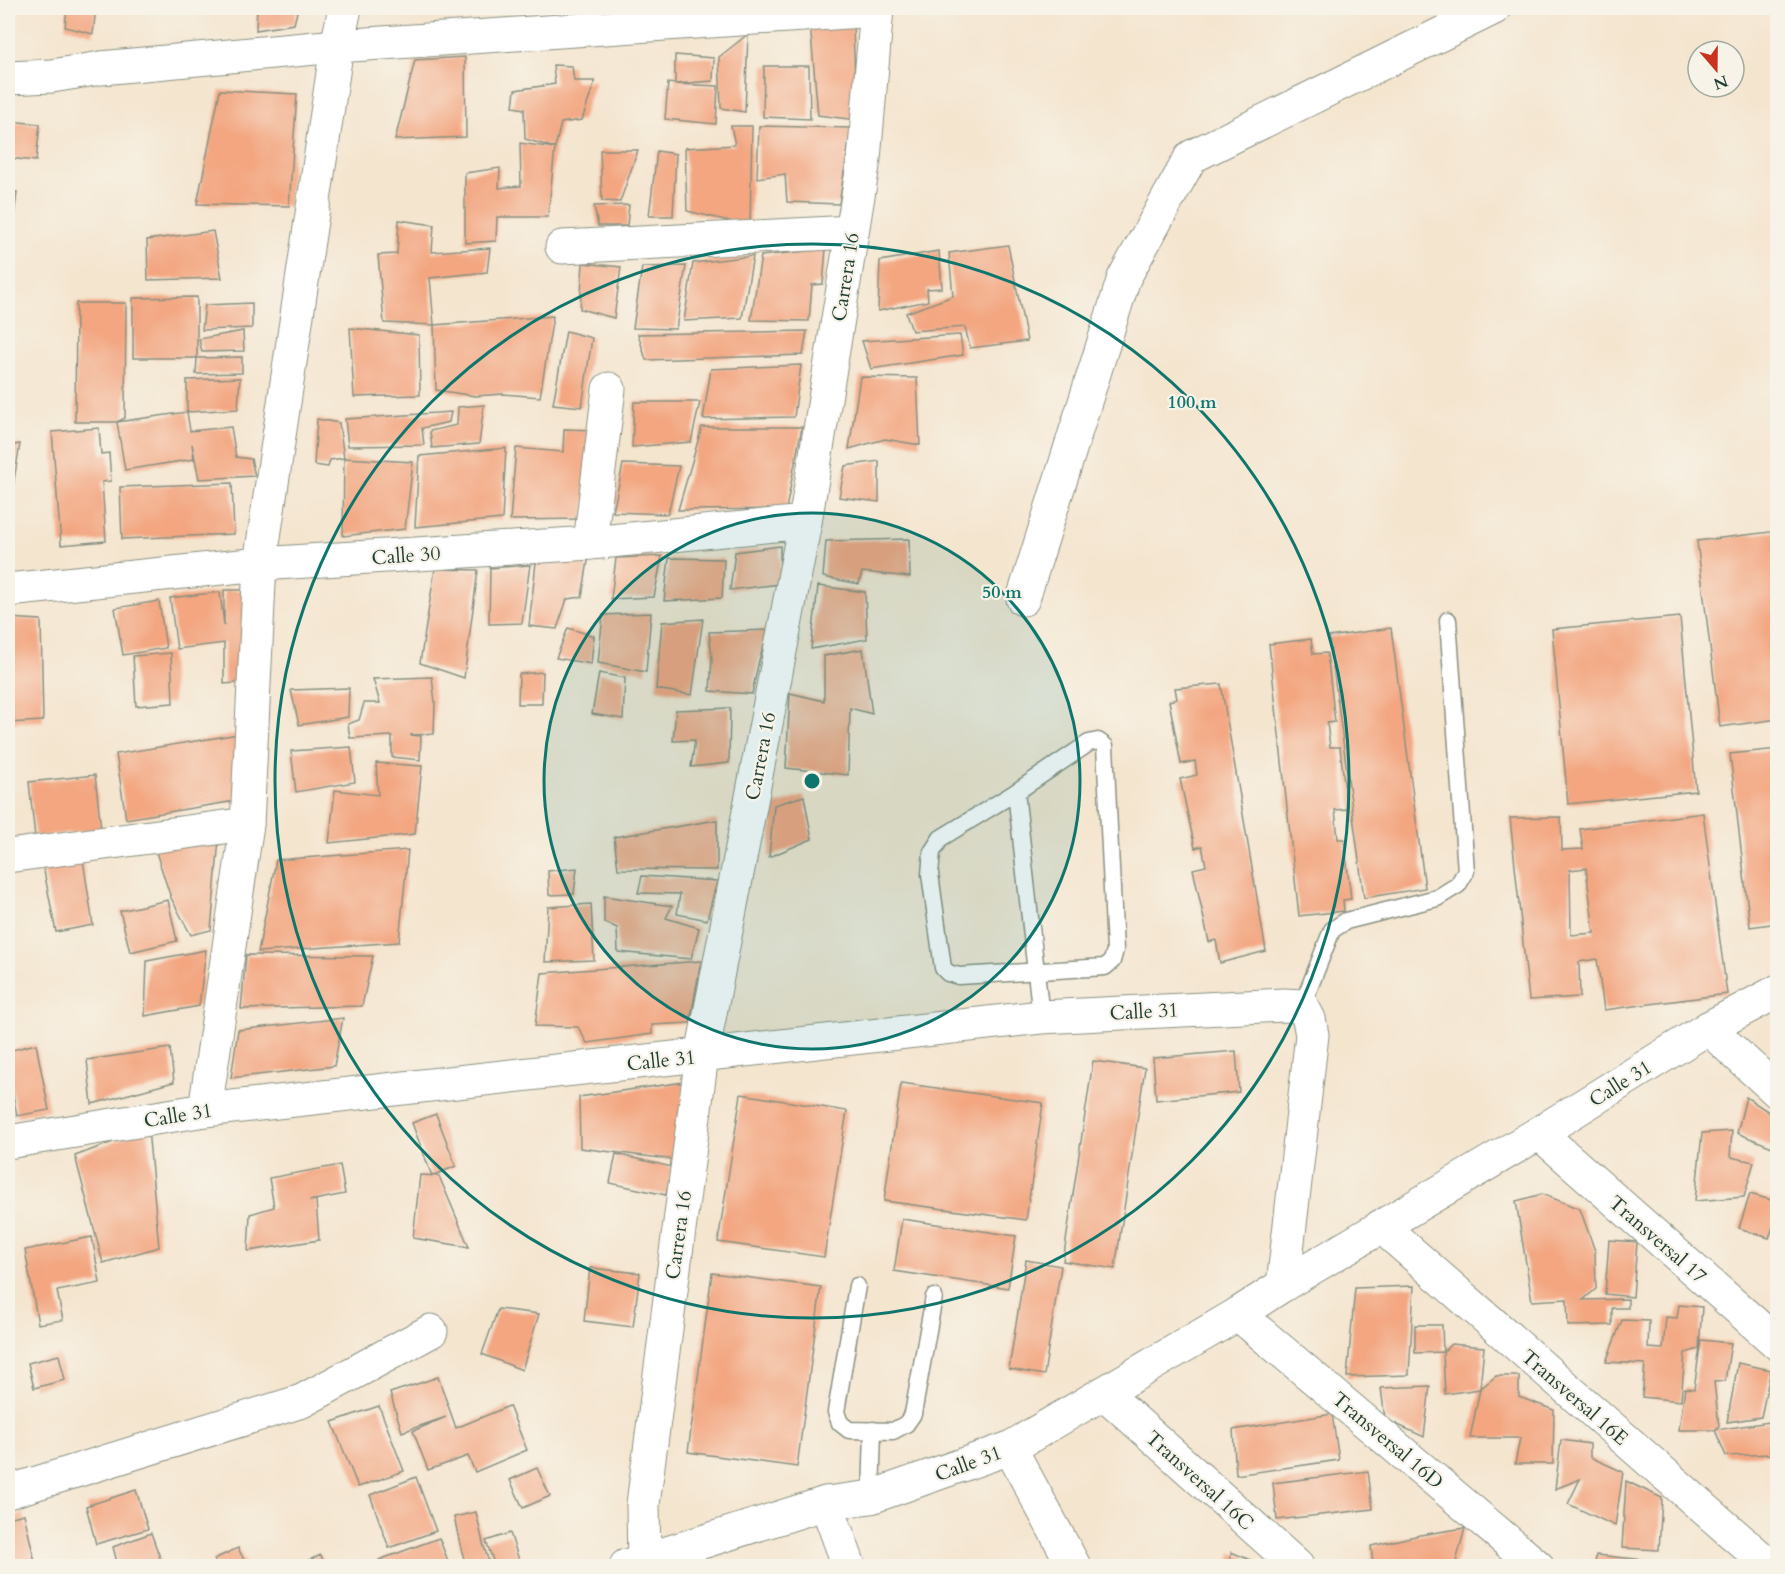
<svg xmlns="http://www.w3.org/2000/svg" width="1785" height="1574" font-family="Cardo,serif">
  <rect width="100%" height="100%" fill="#f7f3e8"/>
  <filter id="ink" filterUnits="userSpaceOnUse"><feTurbulence type="fractalNoise" baseFrequency=".0167" numOctaves="2"/><feDisplacementMap in="SourceGraphic" scale="12" xChannelSelector="R" yChannelSelector="G"/><feConvolveMatrix kernelMatrix="1 2 1 2 8 2 1 2 1" color-interpolation-filters="sRGB"/></filter>
  <filter id="wash" filterUnits="userSpaceOnUse"><feTurbulence type="fractalNoise" baseFrequency=".008" numOctaves="4" result="noise"/><feDisplacementMap in="SourceGraphic" scale="24" xChannelSelector="R" yChannelSelector="G"/><feGaussianBlur stdDeviation="1.35" result="paint"/><feColorMatrix in="noise" values="0 0 0 0 0 0 0 0 0 0 0 0 0 0 0 0 0 1.4 0 .05"/><feComposite in="paint" operator="in"/></filter>
  <g filter="url(#wash)">
    <rect width="100%" height="100%" fill="#f4e5cf"/>
    <g id="blocks">
      <!-- building -->
      <g fill="#f3a680" fill-rule="evenodd">
        <path d="M67 8H96L93 34 65 27Z"/>
        <path d="M257 8H298L294 24 256 30Z"/>
        <path d="M810 23 853 24 856 120 818 115Z"/>
        <path d="M748 34 745 112 721 108 719 57Z"/>
        <path d="M675 55 714 58 713 81 675 84 718 86 716 124 665 119 668 83 675 84Z"/>
        <path d="M465 57 466 137 395 140 415 60Z"/>
        <path d="M553 65 572 66 574 81H595L582 120 561 123 555 148 548 217H497L496 241 465 243V173L500 168 499 188 521 186 520 143 555 148 525 139 524 109 513 107 515 90 555 84Z"/>
        <path d="M764 66H809L810 119 763 117Z"/>
        <path d="M220 90 297 94 289 206 197 204Z"/>
        <path d="M8 121 40 124 36 161 8 158Z"/>
        <path d="M731 126H752L750 226 687 211 685 148 735 145Z"/>
        <path d="M759 126 851 128 839 204 787 202 785 174 757 178Z"/>
        <path d="M600 150H638L620 202 602 201Z"/>
        <path d="M657 151 676 154 673 216H649Z"/>
        <path d="M8 191 17 192 14 216 8 215Z"/>
        <path d="M629 205 627 226H598L594 206Z"/>
        <path d="M399 220 434 225 432 252 490 248 487 272 430 278 434 325 384 323 378 255 397 254Z"/>
        <path d="M213 231 222 278 148 280 147 240Z"/>
        <path d="M1008 245 1027 341 970 348 965 327 912 331 906 313 953 296 949 253Z"/>
        <path d="M826 249 823 284 812 285 809 321 751 320 761 256Z"/>
        <path d="M939 251 942 288 927 289 928 301 878 311 880 261Z"/>
        <path d="M753 256 742 318 684 321 693 263Z"/>
        <path d="M583 263 621 267 614 318 580 309Z"/>
        <path d="M686 266 676 329 633 328 642 267Z"/>
        <path d="M197 297V358H133V298Z"/>
        <path d="M76 303H126L125 418 117 422H75Z"/>
        <path d="M252 303V328L202 330 205 305Z"/>
        <path d="M553 316 540 397 503 394 475 396 436 390 434 325Z"/>
        <path d="M350 328 419 335 420 395 354 397Z"/>
        <path d="M243 331 244 351 202 352 199 339Z"/>
        <path d="M566 331 592 338 582 407 553 404Z"/>
        <path d="M807 331 803 355 646 360 638 334Z"/>
        <path d="M960 335 963 355 871 369 862 341Z"/>
        <path d="M242 357V373L196 374 197 358Z"/>
        <path d="M801 365 794 417 703 419 711 369Z"/>
        <path d="M860 377 917 378 920 445 885 439 849 449Z"/>
        <path d="M240 378 238 409 187 412V380Z"/>
        <path d="M634 402H700L691 442 632 447Z"/>
        <path d="M484 405 479 444 432 448 430 431 457 425 458 407Z"/>
        <path d="M187 412 190 431 231 427 236 457 251 459 255 476 199 479 192 444 194 459 125 470 117 422Z"/>
        <path d="M451 412 449 422 422 428 424 445 348 446 345 419Z"/>
        <path d="M317 419 339 423 344 458 330 460 328 467 314 465Z"/>
        <path d="M702 427H802L786 509 678 510Z"/>
        <path d="M99 428 101 454 109 453 111 481 102 482 106 541 61 545 52 432Z"/>
        <path d="M564 429 594 430 584 519 510 520 516 448 563 452Z"/>
        <path d="M20 444 9 510H8V446Z"/>
        <path d="M506 448 502 519 415 527 419 456Z"/>
        <path d="M344 458 413 462 405 529 343 536Z"/>
        <path d="M879 461V502L839 497 845 466Z"/>
        <path d="M623 464 679 466 668 514 613 512Z"/>
        <path d="M232 483 234 534 122 539 120 487Z"/>
        <path d="M1778 531V719L1720 727 1697 541Z"/>
        <path d="M909 539 910 577 862 572 859 584 823 577 826 541Z"/>
        <path d="M780 546V584L730 590 735 552Z"/>
        <path d="M589 555 582 597 567 599 557 629 529 626 536 562Z"/>
        <path d="M662 556 654 597 611 599 616 558Z"/>
        <path d="M669 558 724 559 722 598 664 601Z"/>
        <path d="M530 565 522 623 489 624 490 568Z"/>
        <path d="M435 569 478 570 464 678 420 663Z"/>
        <path d="M818 586 865 592 867 639 811 649Z"/>
        <path d="M224 590H251L246 682 224 684V643L177 649 170 598 220 592 224 625Z"/>
        <path d="M159 601 166 648 123 655 115 608Z"/>
        <path d="M651 613 646 672 598 663 603 615Z"/>
        <path d="M1680 617 1696 791 1568 804 1552 629Z"/>
        <path d="M8 618 41 620 43 721 8 723Z"/>
        <path d="M703 619 692 695 656 689 662 622Z"/>
        <path d="M568 628 594 636 591 664 556 658Z"/>
        <path d="M1391 628 1425 888 1364 898 1329 637Z"/>
        <path d="M769 630 759 660 752 694 710 691 712 658 709 632Z"/>
        <path d="M1311 639 1313 654 1327 653 1335 722 1327 723 1330 747H1340L1347 809 1335 810 1338 839H1344L1351 899 1343 900 1344 911 1299 916 1269 644Z"/>
        <path d="M863 649 872 714 850 708 848 775 786 768 790 693 824 701V656Z"/>
        <path d="M171 653 173 703 136 706 133 656Z"/>
        <path d="M543 672 542 704H518L519 674Z"/>
        <path d="M599 673 625 678 623 719 592 714Z"/>
        <path d="M432 677 435 702 434 734 410 735 421 736 420 760 392 757V736L350 738 348 724 359 720 364 703H380L373 679Z"/>
        <path d="M1221 684 1266 951 1220 963 1216 940 1209 942 1193 869 1206 866 1202 846 1195 848 1180 779 1197 775 1195 761 1181 764 1169 701 1177 699 1175 688Z"/>
        <path d="M349 688 348 717 299 725 291 690Z"/>
        <path d="M730 708 729 763 691 767 695 740 673 741 676 710Z"/>
        <path d="M245 733 235 801 126 819 116 754Z"/>
        <path d="M351 747 355 782 296 792 291 751Z"/>
        <path d="M1778 749V923L1750 927 1730 754Z"/>
        <path d="M376 763 422 766 415 834 329 843 335 790 378 795Z"/>
        <path d="M95 775 101 829 35 837 29 782Z"/>
        <path d="M804 796 812 839 769 857 774 805Z"/>
        <path d="M1703 813 1727 994 1604 1010 1597 959 1579 962 1580 997 1529 1000 1510 818 1561 817 1562 850 1583 849 1580 829ZM1586 868 1594 933 1571 935 1570 870Z"/>
        <path d="M717 820V870L618 869 614 837Z"/>
        <path d="M219 839 211 930 191 935 171 898 153 843Z"/>
        <path d="M408 850 399 942 258 952 276 860Z"/>
        <path d="M83 860 93 925 56 932 43 866Z"/>
        <path d="M577 868 574 894 549 895 548 871Z"/>
        <path d="M642 876 717 881 707 920 677 914 680 894 638 893Z"/>
        <path d="M604 896 672 906 666 918 699 928 691 959 618 952 617 928 604 922Z"/>
        <path d="M168 900 177 941 130 952 120 911Z"/>
        <path d="M591 904 594 960 545 962 548 907Z"/>
        <path d="M206 950 199 1006 145 1016 147 961Z"/>
        <path d="M246 955 373 956 362 1006 241 1009Z"/>
        <path d="M701 961 690 1023 652 1025V1034L587 1043 578 1027 535 1026 542 973Z"/>
        <path d="M343 1018 334 1066 231 1078 238 1030Z"/>
        <path d="M36 1044 49 1110 17 1116 8 1070V1051Z"/>
        <path d="M170 1048 174 1082 92 1104 87 1060Z"/>
        <path d="M1236 1051 1239 1092 1156 1100 1153 1058Z"/>
        <path d="M1093 1061 1145 1068 1115 1269 1063 1261Z"/>
        <path d="M685 1082 676 1160 580 1148 579 1097Z"/>
        <path d="M901 1083 1043 1103 1026 1220 884 1201Z"/>
        <path d="M741 1094 847 1111 824 1257 718 1242Z"/>
        <path d="M1746 1097 1778 1118 1772 1147 1737 1133Z"/>
        <path d="M436 1114 456 1166 432 1176 412 1123Z"/>
        <path d="M148 1129 159 1247 103 1263 75 1156Z"/>
        <path d="M1732 1131 1730 1157 1754 1162 1744 1197 1695 1201 1702 1133Z"/>
        <path d="M616 1154 672 1167 666 1195 610 1183Z"/>
        <path d="M340 1165 345 1194 309 1201 316 1200 319 1240 248 1251 250 1214 274 1207 269 1178Z"/>
        <path d="M420 1175 439 1176 469 1247 413 1238Z"/>
        <path d="M1542 1194 1580 1209 1595 1251 1596 1289 1583 1300 1628 1299V1308H1612V1325L1568 1326 1567 1299 1532 1301 1516 1201Z"/>
        <path d="M1750 1194 1778 1202V1213L1769 1238 1739 1228Z"/>
        <path d="M902 1219 1016 1236 1008 1288 894 1271Z"/>
        <path d="M92 1237 100 1283 57 1291 63 1320 38 1324 25 1250Z"/>
        <path d="M1609 1240 1637 1242 1633 1297 1605 1294Z"/>
        <path d="M1026 1260 1061 1266 1044 1375 1009 1369Z"/>
        <path d="M590 1268 640 1273 633 1327 584 1321Z"/>
        <path d="M712 1273 821 1287 797 1467 688 1452Z"/>
        <path d="M1414 1286 1409 1375 1347 1377 1355 1288Z"/>
        <path d="M1679 1305 1702 1307 1699 1349 1685 1353 1681 1401 1642 1397 1645 1364 1606 1362 1622 1320 1649 1321 1648 1348 1663 1349 1666 1317 1677 1318Z"/>
        <path d="M498 1309 539 1314 522 1370 482 1354Z"/>
        <path d="M1415 1325H1442L1443 1352 1451 1344 1484 1347 1480 1389 1445 1394 1443 1352 1415 1353Z"/>
        <path d="M1701 1340 1731 1343 1725 1381 1714 1382 1719 1426 1715 1430H1679L1685 1388 1694 1389Z"/>
        <path d="M59 1355 65 1380 34 1388 28 1363Z"/>
        <path d="M1738 1363 1771 1370 1761 1417 1727 1422Z"/>
        <path d="M1496 1376H1519V1397L1554 1410 1553 1464H1515L1520 1438H1470L1480 1389Z"/>
        <path d="M438 1377 456 1428 509 1406 527 1450 475 1472 468 1456 428 1470 413 1431 446 1417 402 1432 390 1393Z"/>
        <path d="M1430 1386 1424 1437 1385 1419 1381 1388Z"/>
        <path d="M379 1406 404 1471 358 1487 332 1422Z"/>
        <path d="M1332 1414 1339 1460 1236 1475 1233 1430Z"/>
        <path d="M1769 1422 1770 1454 1726 1456 1715 1430Z"/>
        <path d="M1561 1440 1590 1444V1457L1623 1472 1615 1526 1568 1504 1580 1479 1555 1489Z"/>
        <path d="M537 1468 550 1496 523 1508 510 1480Z"/>
        <path d="M1368 1471 1373 1509 1277 1520 1273 1483Z"/>
        <path d="M416 1477 436 1531 389 1548 370 1495Z"/>
        <path d="M1626 1481 1662 1498 1659 1550 1622 1548Z"/>
        <path d="M136 1490 148 1529 96 1544 86 1506Z"/>
        <path d="M476 1512 483 1543 490 1566H466L461 1548 454 1517Z"/>
        <path d="M24 1514 35 1562 16 1566H8V1518Z"/>
        <path d="M1465 1528 1455 1566H1373L1371 1546 1420 1535Z"/>
        <path d="M151 1533 163 1566H118L113 1547Z"/>
        <path d="M510 1533 521 1566H495L486 1541Z"/>
        <path d="M439 1538 450 1566H383L379 1560Z"/>
        <path d="M238 1548 247 1566H217L214 1559Z"/>
        <path d="M1231 1552 1265 1566H1230Z"/>
        <path d="M321 1555 325 1566H294Z"/>
        <path d="M1596 1555 1655 1561 1657 1566H1595Z"/>
      </g>
    </g>
  </g>
  <g filter="url(#ink)">
    <use href="#blocks" fill-opacity="0" stroke="#8a9182" stroke-width="1.5"/>
    <g fill="none" stroke-linecap="round" stroke-linejoin="round">
      <!-- service casing -->
      <g stroke="#8a9182" stroke-width="19">
        <g id="service">
          <path d="M1098 741 1105 746 1115 950 1112 961 1105 967 959 976 948 973 943 968 930 874 932 852 941 838 1016 792 1089 743Z"/>
          <path d="M1016 792 1041 1017"/>
          <path d="M1302 1006 1332 930 1346 921 1437 898 1458 885 1466 871 1448 620"/>
          <path d="M857 1286 836 1412 840 1423 849 1430 893 1431 906 1424 913 1414 934 1297"/>
          <path d="M871 1497 873 1430"/>
        </g>
      </g>
      <!-- minor casing -->
      <g stroke="#8a9182" stroke-width="35">
        <g id="minor">
          <path d="M8 78 52 76 101 68 337 46 877 10"/>
          <path d="M562 247 852 232"/>
          <path d="M590 543 609 389"/>
          <path d="M8 590 260 564 590 543 805 522"/>
          <path d="M1023 599 1124 278 1191 157 1494 8"/>
          <path d="M8 856 247 824"/>
          <path d="M1708 1028 1778 1092"/>
          <path d="M205 1110 247 824 260 564 337 46 345 8"/>
          <path d="M1539 1133 1778 1344"/>
          <path d="M8 1142 205 1110 1041 1017 1284 1005 1302 1006 1309 1019 1312 1035 1283 1285"/>
          <path d="M1381 1226 1770 1566"/>
          <path d="M1238 1314 1537 1566"/>
          <path d="M1104 1393 1297 1566"/>
          <path d="M1010 1448 1074 1566"/>
          <path d="M8 1492 302 1401 431 1331"/>
          <path d="M826 1503 849 1566"/>
          <path d="M626 1566 826 1503 871 1497 1010 1448 1238 1314 1283 1285 1539 1133 1708 1028 1778 991"/>
          <path d="M644 1566 643 1504 702 1055 805 522 864 159 877 8"/>
        </g>
      </g>
      <!-- service -->
      <use href="#service" stroke="#fff" stroke-width="16"/>
      <!-- minor -->
      <use href="#minor" stroke="#fff" stroke-width="33"/>
    </g>
  </g>
  <!-- distance rings -->
  <circle cx="812" cy="781" r="268" fill="#0f766e" fill-opacity=".12"/>
  <g fill="none" stroke="#0f766e" stroke-width="3">
    <circle cx="812" cy="781" r="268"/>
    <circle cx="812" cy="781" r="537"/>
  </g>
  <g text-anchor="middle" stroke-width="4.5" stroke-linejoin="round" paint-order="stroke">
    <!-- street labels -->
    <g font-size="20" fill="#1f3d34" stroke="#f7f3e8">
      <text transform="translate(845 277) rotate(-81)" y="7">Carrera 16</text>
      <text transform="translate(406 555) rotate(-4)" y="7">Calle 30</text>
      <text transform="translate(760 756) rotate(-79)" y="7">Carrera 16</text>
      <text transform="translate(1144 1011) rotate(-3)" y="7">Calle 31</text>
      <text transform="translate(661 1060) rotate(-6)" y="7">Calle 31</text>
      <text transform="translate(1620 1083) rotate(-32)" y="7">Calle 31</text>
      <text transform="translate(178 1115) rotate(-9)" y="7">Calle 31</text>
      <text transform="translate(678 1235) rotate(-82)" y="7">Carrera 16</text>
      <text transform="translate(1658 1239) rotate(41)" y="7">Transversal 17</text>
      <text transform="translate(1575 1397) rotate(41)" y="7">Transversal 16E</text>
      <text transform="translate(1388 1440) rotate(40)" y="7">Transversal 16D</text>
      <text transform="translate(968 1463) rotate(-20)" y="7">Calle 31</text>
      <text transform="translate(1200 1480) rotate(42)" y="7">Transversal 16C</text>
    </g>
  </g>
  <circle cx="812" cy="781" r="9" fill="#0f766e" stroke="#f7f3e8" stroke-width="3"/>
  <g font-size="18" text-anchor="middle" font-weight="bold" fill="#0f766e" stroke="#f7f3e8" stroke-width="4.5" stroke-linejoin="round" paint-order="stroke">
    <text x="1192" y="408">100 m</text>
    <text x="1002" y="598">50 m</text>
  </g>
  <!-- margin -->
  <rect width="1785" height="1574" fill="none" stroke="#f7f3e8" stroke-width="30"/>
  <!-- north arrow -->
  <g transform="translate(1716 69) rotate(160)"><circle r="28" fill="#f7f3e8" stroke="#a1aaa0" stroke-width="1.5"/>
  <path d="M0-4.5L10 22L0 15L-10 22Z" fill="#c8321e"/>
  <text y="-9" font-size="16" font-weight="bold" text-anchor="middle" fill="#1f3d34">N</text>
  </g>
</svg>
